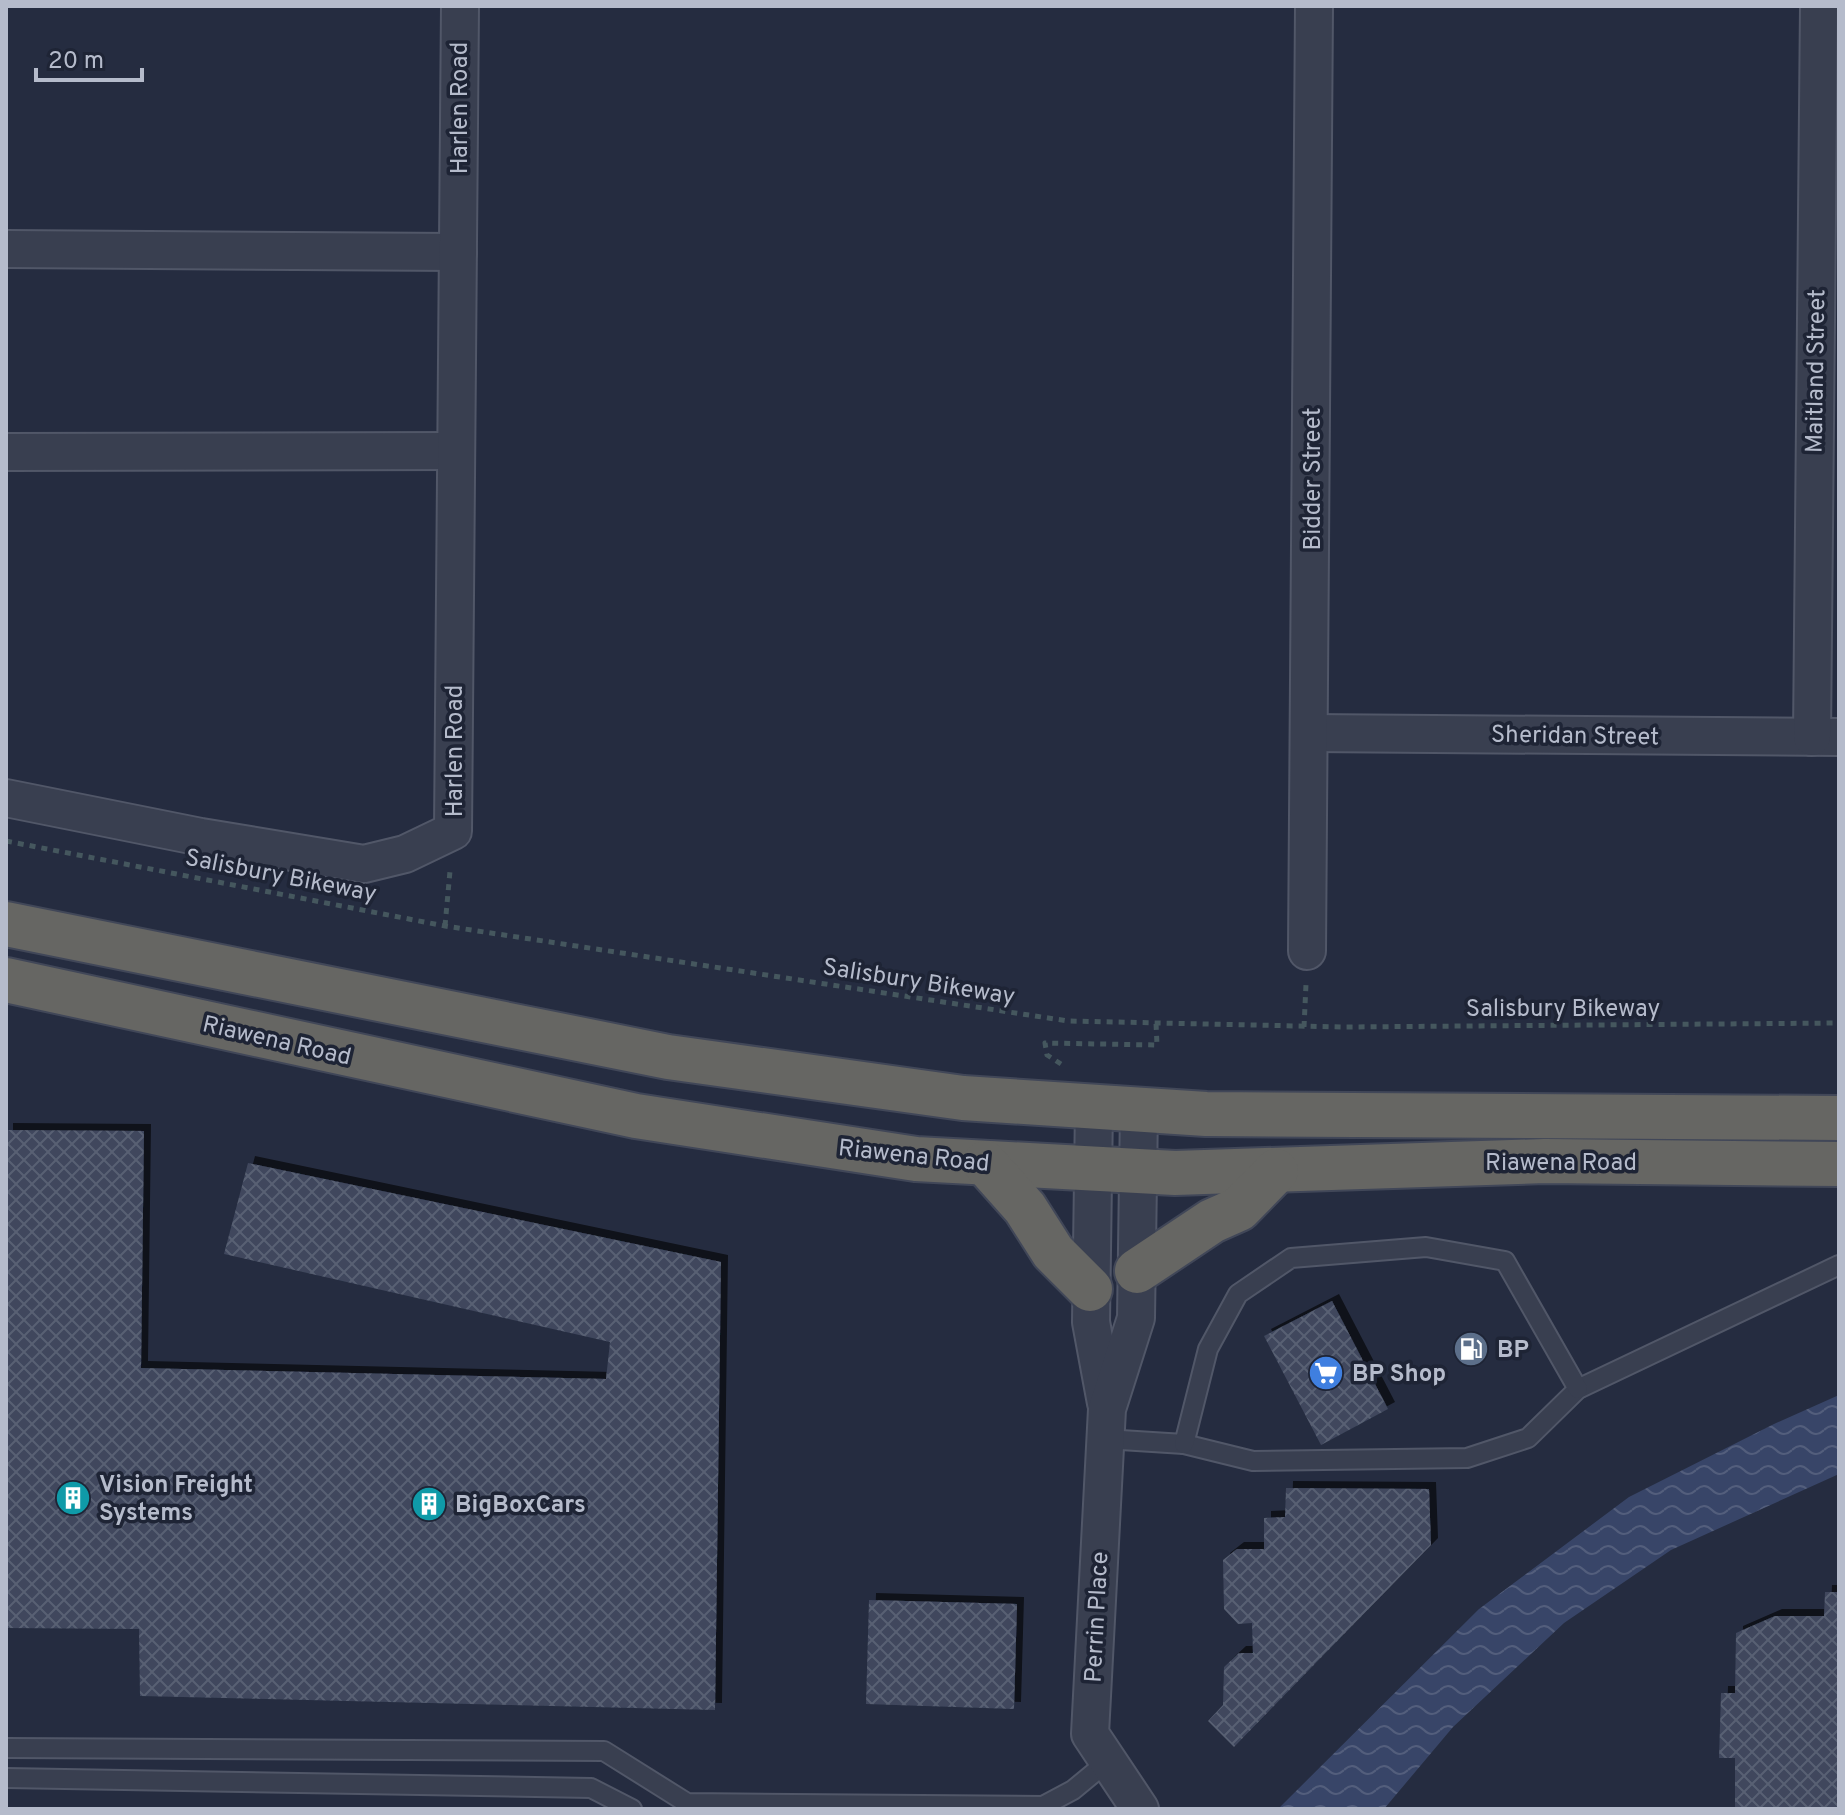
<svg xmlns="http://www.w3.org/2000/svg" width="1845" height="1815" font-family="Overpass,sans-serif">
  <defs>
    <pattern id="water-waves" width="16" height="10" patternUnits="userSpaceOnUse" patternTransform="scale(2)"><rect width="16" height="10" fill="#384568"/><path d="M0 5q4-4 8 0t8 0" fill="none" stroke="#535e7c"/></pattern>
    <pattern id="building-cross-hatch" width="8" height="8" patternUnits="userSpaceOnUse" patternTransform="scale(2)"><rect width="8" height="8" fill="#3f475d"/><path d="M0 0l8 8M0 8l8-8" fill="none" stroke="#586073"/></pattern>
    <filter id="shadow"><feDropShadow dx="7" dy="-7" stdDeviation="0" flood-color="#0009"/></filter>
  </defs>
  <rect width="100%" height="100%" fill="#252c40"/>
  <!-- water -->
  <path fill="url(#water-waves)" d="M1839 1395V1474L1671 1550 1564 1623 1453 1727 1384 1809H1278L1479 1609 1629 1497 1774 1424Z"/>
  <!-- building -->
  <g fill="url(#building-cross-hatch)" filter="url(#shadow)">
    <path d="M6 1130 144 1131 141 1368 606 1379 610 1342 224 1254 248 1163 721 1262 715 1710 140 1696 139 1629 6 1628Z"/>
    <path d="M1332 1301 1388 1409 1321 1445 1264 1336Z"/>
    <path d="M1286 1488 1429 1489 1431 1545 1234 1747 1208 1721 1223 1705 1224 1667 1239 1653H1253L1252 1623 1238 1624 1224 1609 1223 1560 1237 1549H1264V1518L1285 1517Z"/>
    <path d="M1825 1592H1839V1809H1735V1758H1719L1721 1693H1735L1736 1633 1775 1616H1824Z"/>
    <path d="M869 1600 1017 1604 1014 1709 866 1704Z"/>
  </g>
  <g fill="none" stroke-linecap="round" stroke-linejoin="round">
    <!-- service casing -->
    <g stroke="#515768" stroke-width="22">
      <g id="service">
        <path d="M1105 1439 1184 1444 1253 1461 1467 1458 1528 1438 1578 1389 1839 1265"/>
        <path d="M1184 1444 1208 1349 1238 1294 1291 1258 1426 1247 1505 1261 1578 1389"/>
        <path d="M6 1748 604 1751 687 1803 1043 1806 1073 1790 1107 1762"/>
        <path d="M6 1778 591 1788 632 1809"/>
      </g>
    </g>
    <!-- minor casing -->
    <g stroke="#515768" stroke-width="40">
      <g id="minor">
        <path d="M6 249 458 252"/>
        <path d="M6 452 456 451"/>
        <path d="M1310 733 1839 737"/>
        <path d="M1812 737 1819 6"/>
        <path d="M6 798 201 837 364 864 405 854 453 831 460 6"/>
        <path d="M1307 951 1314 6"/>
        <path d="M1094 1107 1091 1322 1106 1403"/>
        <path d="M1139 1110 1136 1318 1107 1409 1090 1734 1140 1809"/>
      </g>
    </g>
    <!-- trunk casing -->
    <g stroke="#414758" stroke-width="48">
      <g id="trunk">
        <path d="M6 924 668 1057 963 1098 1206 1114 1839 1118"/>
        <path d="M6 980 636 1116 916 1159 1175 1173 1545 1161 1839 1164"/>
        <path d="M985 1163 1025 1208 1053 1252 1090 1289"/>
        <path d="M1137 1271 1212 1221 1239 1209 1276 1171"/>
      </g>
    </g>
    <!-- path -->
    <g stroke="#45575e" stroke-width="5" stroke-dasharray="6 6" stroke-linecap="butt">
      <path d="M6 841 445 926 1068 1021 1344 1027 1839 1023"/>
      <path d="M445 926 450 871"/>
      <path d="M1304 1027 1306 984"/>
      <path d="M1061 1064 1047 1055 1045 1043 1157 1045 1156 1023"/>
    </g>
    <!-- service -->
    <use href="#service" stroke="#393f50" stroke-width="18"/>
    <!-- minor -->
    <use href="#minor" stroke="#393f50" stroke-width="36"/>
    <!-- trunk -->
    <use href="#trunk" stroke="#666663" stroke-width="44"/>
  </g>
  <!-- icons -->
  <defs>
    <g id="fuel-disc" transform="scale(1.8)"><circle r="9.5" fill="#5c6f8a" stroke="#1e2435"/><path d="M-5.5-6h7V0h2V4h1.3V-2.5L3-4.5l.8-.8L6-3V5H2.5V1h-1V6h-7ZM-4.2-4.7v3.2H.2V-4.7Z" fill="#fff"/></g>
    <g id="supermarket-disc" transform="scale(1.8)"><circle r="9.5" fill="#3f7fe0" stroke="#1e2435"/><path d="M-6-5.5h2.5l.6 2H6L4.5 2H-2.5L-4.4-4H-6ZM-1.5 3.2a1.3 1.3 0 1 0 .1 0ZM3 3.2a1.3 1.3 0 1 0 .1 0Z" fill="#fff"/></g>
    <g id="building-disc" transform="scale(1.8)"><circle r="9.5" fill="#0f9aa8" stroke="#1e2435"/><path d="M-4-6H4V6H1V3H-1V6H-4ZM-2.5-4.3h1.7v1.8h-1.7ZM.8-4.3h1.7v1.8H.8ZM-2.5-1h1.7V.8h-1.7ZM.8-1h1.7V.8H.8Z" fill="#fff"/></g>
  </defs>
  <g fill-rule="evenodd">
    <use href="#fuel-disc" x="1471" y="1349"/>
    <use href="#supermarket-disc" x="1326" y="1373"/>
    <use href="#building-disc" x="73" y="1498"/>
    <use href="#building-disc" x="429" y="1504"/>
  </g>
  <g text-anchor="middle" stroke-width="7" stroke-linejoin="round" paint-order="stroke">
    <!-- street labels -->
    <g font-size="24" fill="#b5bbcb" stroke="#1e2435">
      <text transform="translate(459 108) rotate(-90)" y="8">Harlen Road</text>
      <text transform="translate(1815 371) rotate(-89)" y="8">Maitland Street</text>
      <text transform="translate(1312 479) rotate(-90)" y="8">Bidder Street</text>
      <text transform="translate(1575 735) rotate(1)" y="8">Sheridan Street</text>
      <text transform="translate(454 751) rotate(-90)" y="8">Harlen Road</text>
      <text transform="translate(281 875) rotate(11)" y="8">Salisbury Bikeway</text>
      <text transform="translate(919 981) rotate(9)" y="8">Salisbury Bikeway</text>
      <text x="1563" y="1016">Salisbury Bikeway</text>
      <text transform="translate(277 1040) rotate(13)" y="8">Riawena Road</text>
      <text transform="translate(914 1155) rotate(6)" y="8">Riawena Road</text>
      <text x="1561" y="1170">Riawena Road</text>
      <text transform="translate(1096 1617) rotate(-87)" y="8">Perrin Place</text>
    </g>
    <!-- poi labels -->
    <g font-size="24" font-weight="bold" fill="#b5bbcb" stroke="#1e2435" text-anchor="start">
      <text x="1497" y="1357">BP</text>
      <text x="1352" y="1381">BP Shop</text>
      <text x="99" y="1492">Vision Freight<tspan x="99" dy="28">Systems</tspan></text>
      <text x="455" y="1512">BigBoxCars</text>
    </g>
  </g>
  <!-- border -->
  <rect width="1845" height="1815" fill="none" stroke="#b5bbcb" stroke-width="16"/>
  <!-- scale -->
  <path d="M36 68v12h106v-12" fill="none" stroke="#b5bbcb" stroke-width="4"/>
  <text x="48" y="68" font-size="24" fill="#b5bbcb" stroke="#1e2435" stroke-width="6" paint-order="stroke">20 m</text>
</svg>
